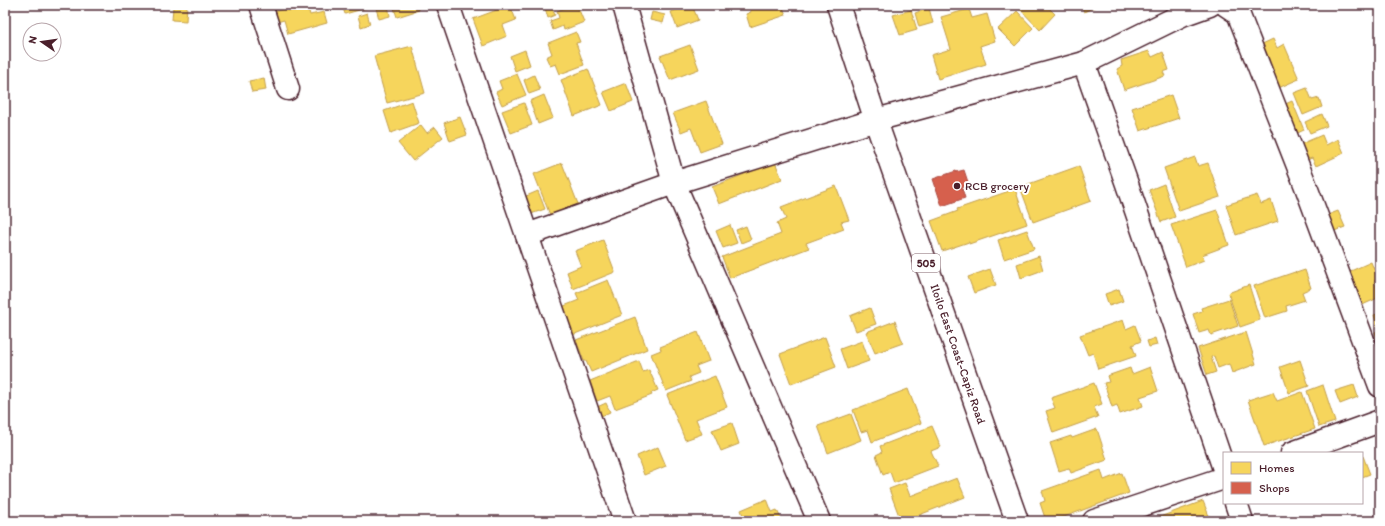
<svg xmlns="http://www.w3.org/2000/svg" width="1385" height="526" font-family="Itim,sans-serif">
  <rect width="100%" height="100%" fill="#fff"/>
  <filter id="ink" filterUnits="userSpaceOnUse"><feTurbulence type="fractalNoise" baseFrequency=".025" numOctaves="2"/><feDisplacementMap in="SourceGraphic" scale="8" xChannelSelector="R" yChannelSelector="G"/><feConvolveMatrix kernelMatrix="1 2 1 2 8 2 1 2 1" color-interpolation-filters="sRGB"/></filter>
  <g filter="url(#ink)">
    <!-- homes -->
    <g fill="#f6d55c" stroke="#c29e4d">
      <path d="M164 5H187L186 21 172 20 173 7 163 6Z"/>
      <path d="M297 5H307L310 15 324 12 327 23 288 34 284 20 273 23 270 13Z"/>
      <path d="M342 5H377L345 14Z"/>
      <path d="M388 5 390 16 379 19 376 8Z"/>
      <path d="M393 5H417L419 10 397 17Z"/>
      <path d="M510 5 516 20 503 25 507 36 483 46 473 19Z"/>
      <path d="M572 5H577L584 22 564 30 563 26 553 30 550 21 559 18 557 11Z"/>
      <path d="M690 5H692L698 20 677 28 671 12Z"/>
      <path d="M748 5H782L786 15 750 27 746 14 751 12Z"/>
      <path d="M1016 5H1046L1055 14 1040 30Z"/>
      <path d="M1081 5H1098L1084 12Z"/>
      <path d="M551 6 555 15 548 18 545 8Z"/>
      <path d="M929 8 933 23 919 27 915 13Z"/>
      <path d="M969 9 972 18 987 14 995 41 980 46 986 64 938 79 931 55 951 49 941 17Z"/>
      <path d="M911 10 917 30 900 35 893 15Z"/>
      <path d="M1017 11 1033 28 1015 46 998 29Z"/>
      <path d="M652 12 665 15 663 23 650 20Z"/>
      <path d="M367 13 370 24 361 27 358 16Z"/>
      <path d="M576 32 580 42 576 43 584 65 560 74 556 64 550 66 546 57 552 54 548 43Z"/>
      <path d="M1273 39 1277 48 1284 44 1299 79 1276 89 1258 46Z"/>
      <path d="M690 45 699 69 670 80 660 56Z"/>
      <path d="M412 46 425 93 387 103 374 56Z"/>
      <path d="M525 50 530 65 515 71 510 56Z"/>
      <path d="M1149 51 1152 57 1163 52 1169 70 1163 72 1165 76 1124 90 1117 69 1122 66 1121 60Z"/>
      <path d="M588 69 602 105 574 116 561 80Z"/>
      <path d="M517 74 526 95 502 105 496 92 502 89 499 81Z"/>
      <path d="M534 75 540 90 529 94 524 80Z"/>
      <path d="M264 78 266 90 252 92 249 81Z"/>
      <path d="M626 83 633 102 611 111 603 92Z"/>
      <path d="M1307 88 1312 100 1319 98 1322 107 1303 115 1294 93Z"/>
      <path d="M544 95 553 118 538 124 530 101Z"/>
      <path d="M1171 95 1179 118 1140 131 1132 108Z"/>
      <path d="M412 101 419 123 391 133 384 111Z"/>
      <path d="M706 101 722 144 700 152 691 128 681 132 673 113Z"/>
      <path d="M1292 101 1304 130 1291 136 1277 108Z"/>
      <path d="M524 103 532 125 511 133 502 111Z"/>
      <path d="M1322 114 1327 126 1310 133 1305 122Z"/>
      <path d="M460 117 467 135 450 141 444 123Z"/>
      <path d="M421 125 427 133 435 127 443 137 413 161 398 143Z"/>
      <path d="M1322 135 1326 145 1338 139 1344 153 1316 166 1312 158 1300 163 1294 147Z"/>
      <path d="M1195 157 1198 166 1208 163 1220 197 1179 211 1164 168Z"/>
      <path d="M775 162 782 179 719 204 712 187Z"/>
      <path d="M562 163 578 204 550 215 534 174Z"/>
      <path d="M1079 166 1091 201 1033 222 1020 187Z"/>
      <path d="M1164 184 1175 217 1161 222 1149 190Z"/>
      <path d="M836 186 849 220 841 222 844 229 806 243 809 248 730 278 722 257 781 234 777 223 786 219 781 207Z"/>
      <path d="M1015 189 1027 224 969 244V242L942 251 931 221 958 211 957 209Z"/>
      <path d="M538 191 545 209 531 214 524 197Z"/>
      <path d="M1257 195 1261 204 1271 200 1278 221 1236 235 1226 205Z"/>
      <path d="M1217 210 1229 245 1202 255 1204 260 1186 267 1171 225Z"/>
      <path d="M1338 211 1345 227 1326 234 1320 218Z"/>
      <path d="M730 225 737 243 723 248 716 231Z"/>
      <path d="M746 226 751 239 741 243 736 230Z"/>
      <path d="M1027 230 1034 249 1004 259 998 240Z"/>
      <path d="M603 240 615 272 573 289 567 272 581 266 575 251Z"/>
      <path d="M1039 256 1043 270 1021 278 1017 264Z"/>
      <path d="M1371 262 1378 279 1374 281 1380 297 1358 307 1344 274Z"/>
      <path d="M990 269 996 285 974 293 968 277Z"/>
      <path d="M1305 270 1311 288 1302 292 1305 300 1286 306 1287 311 1265 318 1254 286 1295 272 1296 273Z"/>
      <path d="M608 280 622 315 570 336 559 308 579 300 576 293Z"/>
      <path d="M1249 285 1260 320 1240 327 1228 293Z"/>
      <path d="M1119 289 1123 301 1109 306 1105 294Z"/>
      <path d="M1229 299 1238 326 1211 335 1209 330 1199 333 1193 314 1202 311 1201 308Z"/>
      <path d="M870 308 876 324 856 331 850 316Z"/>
      <path d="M1380 313V328L1378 329 1374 315Z"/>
      <path d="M635 317 647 349 591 372 586 361H584L576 340Z"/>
      <path d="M1123 320 1126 329 1135 325 1141 341 1132 345 1136 356 1098 369 1093 353 1088 355 1080 335Z"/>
      <path d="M895 321 903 343 875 353 866 332Z"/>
      <path d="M1380 330V346L1375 332Z"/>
      <path d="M698 332 709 361 696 366 699 373 689 377 691 381 666 391 651 354 661 350 660 347Z"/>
      <path d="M1246 332 1256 364 1232 373 1229 364 1218 368 1214 356 1211 357 1216 372 1207 375 1198 348Z"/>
      <path d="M825 337 836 367 791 384 780 354Z"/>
      <path d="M1155 338 1157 345 1149 347 1147 341Z"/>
      <path d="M862 341 869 361 847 369 840 349Z"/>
      <path d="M1300 360 1309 386 1289 393 1280 367Z"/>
      <path d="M639 361 643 372 649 370 658 390 651 393 652 395 615 409 610 396 597 401 590 381Z"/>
      <path d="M1150 367 1158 391 1140 397 1143 406 1120 414 1117 405 1112 407 1104 383 1109 382 1107 376 1130 368 1132 374Z"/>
      <path d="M715 376 727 407 696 419 702 434 685 440 667 395Z"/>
      <path d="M1094 383 1102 404 1094 407 1098 417 1053 433 1046 411 1055 408 1051 398Z"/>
      <path d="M1323 385 1335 422 1319 427 1307 391Z"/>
      <path d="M1354 385 1358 397 1340 404 1335 391Z"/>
      <path d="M908 389 921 423 872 442 868 430 861 432 853 410Z"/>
      <path d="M1273 392 1277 401 1302 392 1315 429 1264 446 1248 400Z"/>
      <path d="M606 403 610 412 599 417 595 408Z"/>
      <path d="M851 414 861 440 828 453 818 426Z"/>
      <path d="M732 423 739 444 721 451 712 430Z"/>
      <path d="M932 426 941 447 931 451 938 466 894 483 890 472 883 475 876 455 882 452 880 446Z"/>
      <path d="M1097 429 1107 460 1071 473 1069 468 1059 471 1050 443 1071 436 1072 438Z"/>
      <path d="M658 447 666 466 644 475 637 456Z"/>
      <path d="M1362 456H1363L1370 474 1362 477Z"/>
      <path d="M1101 470 1104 480 1122 473 1129 493 1053 521H1046L1040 503 1045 501 1042 491Z"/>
      <path d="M957 478 965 497 904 521H901L889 489 905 483 910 496Z"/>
      <path d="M767 499 772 512 777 510 782 521H745L741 510Z"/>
      <path d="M1203 501 1211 521H1149Z"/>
    </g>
    <!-- shops -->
    <path fill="#d6604d" stroke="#ac4c43" d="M964 170 969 185 962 188 965 198 942 206 933 179 956 171V172Z"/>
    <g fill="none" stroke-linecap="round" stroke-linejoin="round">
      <!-- street casing -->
      <g stroke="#4a1f2b" stroke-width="25">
        <g id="street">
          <path d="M261 5 288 89"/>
          <path d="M448 5 625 521"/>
          <path d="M624 5 674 183 819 521"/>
          <path d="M1226 5 1238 13 1305 184 1380 386"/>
          <path d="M1084 63 1127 184 1224 469"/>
          <path d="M527 235 674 183 876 120 1084 63 1182 15 1210 5"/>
          <path d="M1292 453 1380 421"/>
          <path d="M1236 503 1242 521"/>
          <path d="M1094 521 1224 478"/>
        </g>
      </g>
      <!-- primary casing -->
      <g stroke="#4a1f2b" stroke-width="25">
        <path id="primary" d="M838 5 880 133 1017 521"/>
      </g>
      <!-- street -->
      <use href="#street" stroke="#fff" stroke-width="22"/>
      <!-- primary -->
      <use href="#primary" stroke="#fff" stroke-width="22"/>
    </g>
  </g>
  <!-- markers -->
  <circle fill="#4a1f2b" stroke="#fff" stroke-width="1.5" cx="957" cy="186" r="4"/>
  <g text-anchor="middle" stroke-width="4" stroke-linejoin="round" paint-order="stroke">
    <!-- shield labels -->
    <rect fill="#fff" stroke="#80626b" stroke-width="1" x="912" y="254" width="28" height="18" rx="3"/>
    <g font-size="11" font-weight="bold" fill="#4a1f2b">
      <text x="926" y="267">505</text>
    </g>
    <!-- poi labels -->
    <g font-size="12" fill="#4a1f2b" stroke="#fff" text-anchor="start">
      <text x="965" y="190">RCB grocery</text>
    </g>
    <!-- street labels -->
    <g font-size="12" fill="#4a1f2b" stroke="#fff">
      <text transform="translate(958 354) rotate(71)" y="4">Iloilo East Coast-Capiz Road</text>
    </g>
  </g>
  <!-- margin -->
  <rect width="1385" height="526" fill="none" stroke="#fff" stroke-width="20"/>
  <rect x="10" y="10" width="1365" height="506" fill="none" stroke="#4a1f2b" stroke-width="1.5" filter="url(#ink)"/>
  <!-- legend -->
  <rect x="1223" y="452" width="140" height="52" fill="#ffffff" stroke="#b7a5aa"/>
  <rect x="1231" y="462" width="20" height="12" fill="#f6d55c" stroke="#b7a5aa"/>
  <text x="1259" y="472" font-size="12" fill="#4a1f2b">Homes</text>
  <rect x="1231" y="482" width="20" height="12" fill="#d6604d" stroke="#b7a5aa"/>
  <text x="1259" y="492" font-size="12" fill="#4a1f2b">Shops</text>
  <!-- north arrow -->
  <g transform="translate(42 42) rotate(283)"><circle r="19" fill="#ffffff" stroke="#b7a5aa"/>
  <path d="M0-3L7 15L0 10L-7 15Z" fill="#4a1f2b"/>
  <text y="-6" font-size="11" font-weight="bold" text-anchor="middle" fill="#4a1f2b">N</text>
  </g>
</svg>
